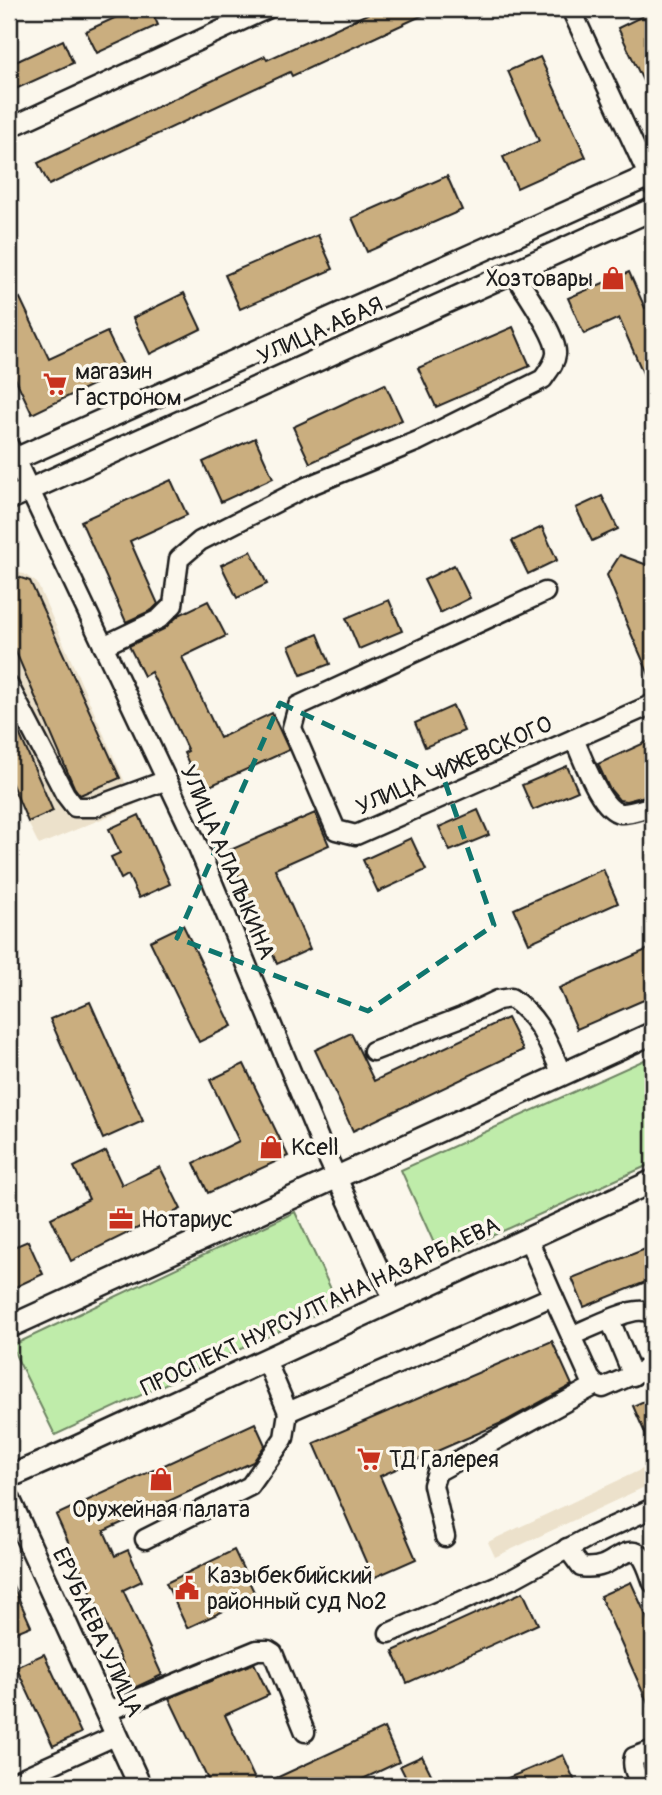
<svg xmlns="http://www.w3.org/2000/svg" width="662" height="1795" font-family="Pangolin,sans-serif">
  <rect width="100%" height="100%" fill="#fbf7ec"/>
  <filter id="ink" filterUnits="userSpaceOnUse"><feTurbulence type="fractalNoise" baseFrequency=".0143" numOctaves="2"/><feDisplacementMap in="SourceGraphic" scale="14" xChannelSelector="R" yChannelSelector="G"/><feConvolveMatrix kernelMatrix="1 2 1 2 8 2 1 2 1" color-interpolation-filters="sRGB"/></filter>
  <g filter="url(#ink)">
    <!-- built -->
    <g fill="#ece1cb">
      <path d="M9 571 24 574 37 583 135 805 39 845 9 784Z"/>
      <path d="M653 1464V1483L495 1557 488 1542Z"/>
    </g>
    <!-- green -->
    <g fill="#bfecaa" stroke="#6e8463" stroke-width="2">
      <path d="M653 1056V1163L441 1259 401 1170Z"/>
      <path d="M295 1212 338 1304 55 1435 11 1346Z"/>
    </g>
    <!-- building -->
    <g fill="#caae7f" stroke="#1c1c1c" stroke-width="2">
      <path d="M134 9H151L158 25 97 53 86 31Z"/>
      <path d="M378 9H436L292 76 290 72 49 185 38 163 265 56 267 60Z"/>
      <path d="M653 11V76L643 81 618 28Z"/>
      <path d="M63 40 73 63 9 92V65Z"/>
      <path d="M540 57 586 157 517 188 503 157 539 141 508 71Z"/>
      <path d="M447 176 462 210 367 252 352 218Z"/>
      <path d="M318 235 333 269 240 309 225 275Z"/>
      <path d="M629 272 645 308 653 305V396L619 318 584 334 568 298Z"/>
      <path d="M184 293 201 329 150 354 133 318Z"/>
      <path d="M20 298 49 359 107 332 125 369 32 414 9 365V304Z"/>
      <path d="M513 327 530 366 436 407 418 368Z"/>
      <path d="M385 384 402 420 310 463 293 427Z"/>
      <path d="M255 438 273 478 221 502 203 462Z"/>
      <path d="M171 480 187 515 130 541 158 604 152 610 126 622 81 521Z"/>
      <path d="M602 496 618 529 592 541 576 508Z"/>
      <path d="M542 527 557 560 528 574 512 541Z"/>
      <path d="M251 551 267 584 237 598 221 565Z"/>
      <path d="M620 555 653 567V684L627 624 607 575Z"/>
      <path d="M454 565 470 598 440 613 424 580Z"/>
      <path d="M9 574 30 581 120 778 80 795 74 787 9 636Z"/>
      <path d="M389 600 402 631 359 649 346 618Z"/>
      <path d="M208 601 226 636 182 657 220 738 272 713 289 750 201 790 184 753 188 751 151 672 144 676 129 646 164 629 179 615Z"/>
      <path d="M318 634 330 664 301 675 289 646Z"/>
      <path d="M453 706 464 731 425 747 415 723Z"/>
      <path d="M9 710 53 811 28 822 9 777Z"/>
      <path d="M653 739V794L626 801 619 800 609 788 598 764Z"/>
      <path d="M567 766 578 791 533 810 522 785Z"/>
      <path d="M478 810 489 835 450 851 439 827Z"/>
      <path d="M315 813 329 845 275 869 310 949 277 964 228 851Z"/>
      <path d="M139 815 170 884 139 898 128 875 121 879 111 857 120 853 109 829Z"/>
      <path d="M411 838 426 870 378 892 363 860Z"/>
      <path d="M603 869 618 903 529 943 514 909Z"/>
      <path d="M183 925 232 1026 199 1042 150 941Z"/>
      <path d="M653 947V996L577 1029 559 988Z"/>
      <path d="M90 1002 143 1121 103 1139 50 1019Z"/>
      <path d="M507 1018 523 1050 353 1131 315 1050 351 1033 374 1081Z"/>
      <path d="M244 1064 288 1156 208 1193 194 1163 239 1141 210 1080Z"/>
      <path d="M106 1151 122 1185 160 1167 181 1209 159 1220 158 1218 71 1261 51 1218 89 1199 74 1167Z"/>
      <path d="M28 1241 43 1274 9 1290V1249Z"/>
      <path d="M653 1246V1279L584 1307 572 1278Z"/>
      <path d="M552 1341 572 1385 506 1421 380 1476 416 1559 373 1578 314 1443Z"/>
      <path d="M653 1397V1451L633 1406Z"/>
      <path d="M255 1423 265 1445 253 1462 104 1531 115 1556 128 1550 142 1581 123 1590 162 1675 134 1688 56 1515Z"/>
      <path d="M234 1550 256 1596 187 1628 166 1583Z"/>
      <path d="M9 1577 31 1626 9 1635Z"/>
      <path d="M631 1582 653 1631V1715L600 1596Z"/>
      <path d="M523 1592 538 1624 407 1683 393 1651Z"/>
      <path d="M44 1654 81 1733 53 1746 16 1667Z"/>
      <path d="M254 1663 269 1695 225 1715 258 1786H211L169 1698Z"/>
      <path d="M384 1728 399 1762 348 1786H259Z"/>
      <path d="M563 1755 577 1786H489Z"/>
      <path d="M422 1756 437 1786H410L400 1766Z"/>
    </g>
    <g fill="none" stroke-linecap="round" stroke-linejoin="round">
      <!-- minor casing -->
      <g stroke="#1c1c1c" stroke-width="23">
        <g id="minor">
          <path d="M571 9 653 186"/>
          <path d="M9 128 267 9"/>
          <path d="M9 446 195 840 319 1139 394 1301"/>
          <path d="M545 592 298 706 292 728 336 830 356 835 653 704"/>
          <path d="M103 646 159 619 173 605 179 559 200 541 306 487 418 441 543 379C548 371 555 364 556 354 558 337 523 288 513 272"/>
          <path d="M9 686 65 794 75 807H94L167 780"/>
          <path d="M574 739C582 756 600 810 620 813 630 814 644 808 653 806"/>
          <path d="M373 1051 462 1017 498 1000 511 998C541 1019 547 1042 562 1074"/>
          <path d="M553 1296 590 1378 596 1385 603 1388 653 1366"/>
          <path d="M610 1320 633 1376"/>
          <path d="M571 1336C586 1330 629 1308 643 1311 648 1311 650 1313 653 1316"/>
          <path d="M266 1360 288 1412 553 1296 528 1239"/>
          <path d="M445 1537 433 1485 437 1472 596 1385"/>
          <path d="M145 1539 250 1486 284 1438 288 1412"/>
          <path d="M567 1548 581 1567C589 1568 595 1568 603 1565 614 1561 632 1543 642 1557 647 1564 650 1575 653 1583"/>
          <path d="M389 1633 514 1578 587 1538 653 1508"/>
          <path d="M106 1712 257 1650H268L273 1653 305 1732"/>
          <path d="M9 1784 117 1735"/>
          <path d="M642 1786C637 1776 631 1768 634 1757L653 1750"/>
        </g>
      </g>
      <!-- major casing -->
      <g stroke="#1c1c1c" stroke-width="26">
        <g id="major">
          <path d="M9 462 653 174"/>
          <path d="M9 499 653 209"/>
          <path d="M9 1327 653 1033"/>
          <path d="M9 1477 66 1452 653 1181"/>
          <path d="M9 1499 140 1786"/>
        </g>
      </g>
      <!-- minor -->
      <use href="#minor" stroke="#fbf7ec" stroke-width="18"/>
      <!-- major -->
      <use href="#major" stroke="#fbf7ec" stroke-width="21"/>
    </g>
  </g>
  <!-- marked area -->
  <path fill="none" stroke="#0f766e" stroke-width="5" stroke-dasharray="14 9" stroke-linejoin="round" d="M280 703 444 779 494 925 368 1011 177 938Z"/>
  <!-- icons -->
  <defs>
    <g id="shop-bare" transform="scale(1.89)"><path d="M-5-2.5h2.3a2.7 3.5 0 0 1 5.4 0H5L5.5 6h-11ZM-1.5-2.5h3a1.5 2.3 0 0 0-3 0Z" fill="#c8321e" stroke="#fbf7ec" stroke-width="2.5" paint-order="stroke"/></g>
    <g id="supermarket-bare" transform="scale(1.89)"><path d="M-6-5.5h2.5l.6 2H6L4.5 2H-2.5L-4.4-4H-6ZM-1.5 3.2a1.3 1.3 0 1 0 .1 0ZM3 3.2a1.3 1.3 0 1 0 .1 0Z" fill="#c8321e" stroke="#fbf7ec" stroke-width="2.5" paint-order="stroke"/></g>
    <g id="office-bare" transform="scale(1.89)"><path d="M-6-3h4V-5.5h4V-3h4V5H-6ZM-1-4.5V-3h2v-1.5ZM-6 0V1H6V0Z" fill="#c8321e" stroke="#fbf7ec" stroke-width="2.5" paint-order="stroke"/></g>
    <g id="civic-bare" transform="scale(1.89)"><path d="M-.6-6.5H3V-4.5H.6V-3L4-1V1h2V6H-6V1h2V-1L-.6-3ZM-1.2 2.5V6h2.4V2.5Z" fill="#c8321e" stroke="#fbf7ec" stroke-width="2.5" paint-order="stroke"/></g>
  </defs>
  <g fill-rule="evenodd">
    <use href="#shop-bare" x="613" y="278"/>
    <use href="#supermarket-bare" x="55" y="384"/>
    <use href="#shop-bare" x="271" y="1147"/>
    <use href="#office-bare" x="121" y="1219"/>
    <use href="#supermarket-bare" x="369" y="1459"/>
    <use href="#shop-bare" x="161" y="1479"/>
    <use href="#civic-bare" x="187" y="1588"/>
  </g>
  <g text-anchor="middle" stroke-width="7" stroke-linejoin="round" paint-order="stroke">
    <!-- poi labels -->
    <g font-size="23" fill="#1c1c1c" stroke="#fbf7ec" text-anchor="start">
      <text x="593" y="286" text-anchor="end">Хозтовары</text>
      <text x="75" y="379">магазин<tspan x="75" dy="26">Гастроном</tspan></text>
      <text x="291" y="1155">Kcell</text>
      <text x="141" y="1227">Нотариус</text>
      <text x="389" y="1467">ТД Галерея</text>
      <text x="161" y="1517" text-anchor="middle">Оружейная палата</text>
      <text x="207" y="1583">Казыбекбийский<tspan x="207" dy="26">районный суд №2</tspan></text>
    </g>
    <!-- street labels -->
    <g font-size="23" fill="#1c1c1c" stroke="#fbf7ec">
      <text transform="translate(320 330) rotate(-24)" y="8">УЛИЦА АБАЯ</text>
      <text transform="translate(454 765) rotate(-24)" y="8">УЛИЦА ЧИЖЕВСКОГО</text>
      <text transform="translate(228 862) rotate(67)" y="8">УЛИЦА АЛАЛЫКИНА</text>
      <text transform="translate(320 1306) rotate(-25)" y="8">ПРОСПЕКТ НУРСУЛТАНА НАЗАРБАЕВА</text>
      <text transform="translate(98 1632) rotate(65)" y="8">ЕРУБАЕВА УЛИЦА</text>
    </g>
  </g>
  <!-- margin -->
  <rect width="662" height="1795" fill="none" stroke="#fbf7ec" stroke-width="35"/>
  <rect x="18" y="18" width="627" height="1760" fill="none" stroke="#1c1c1c" stroke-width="2.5" filter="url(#ink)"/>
</svg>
